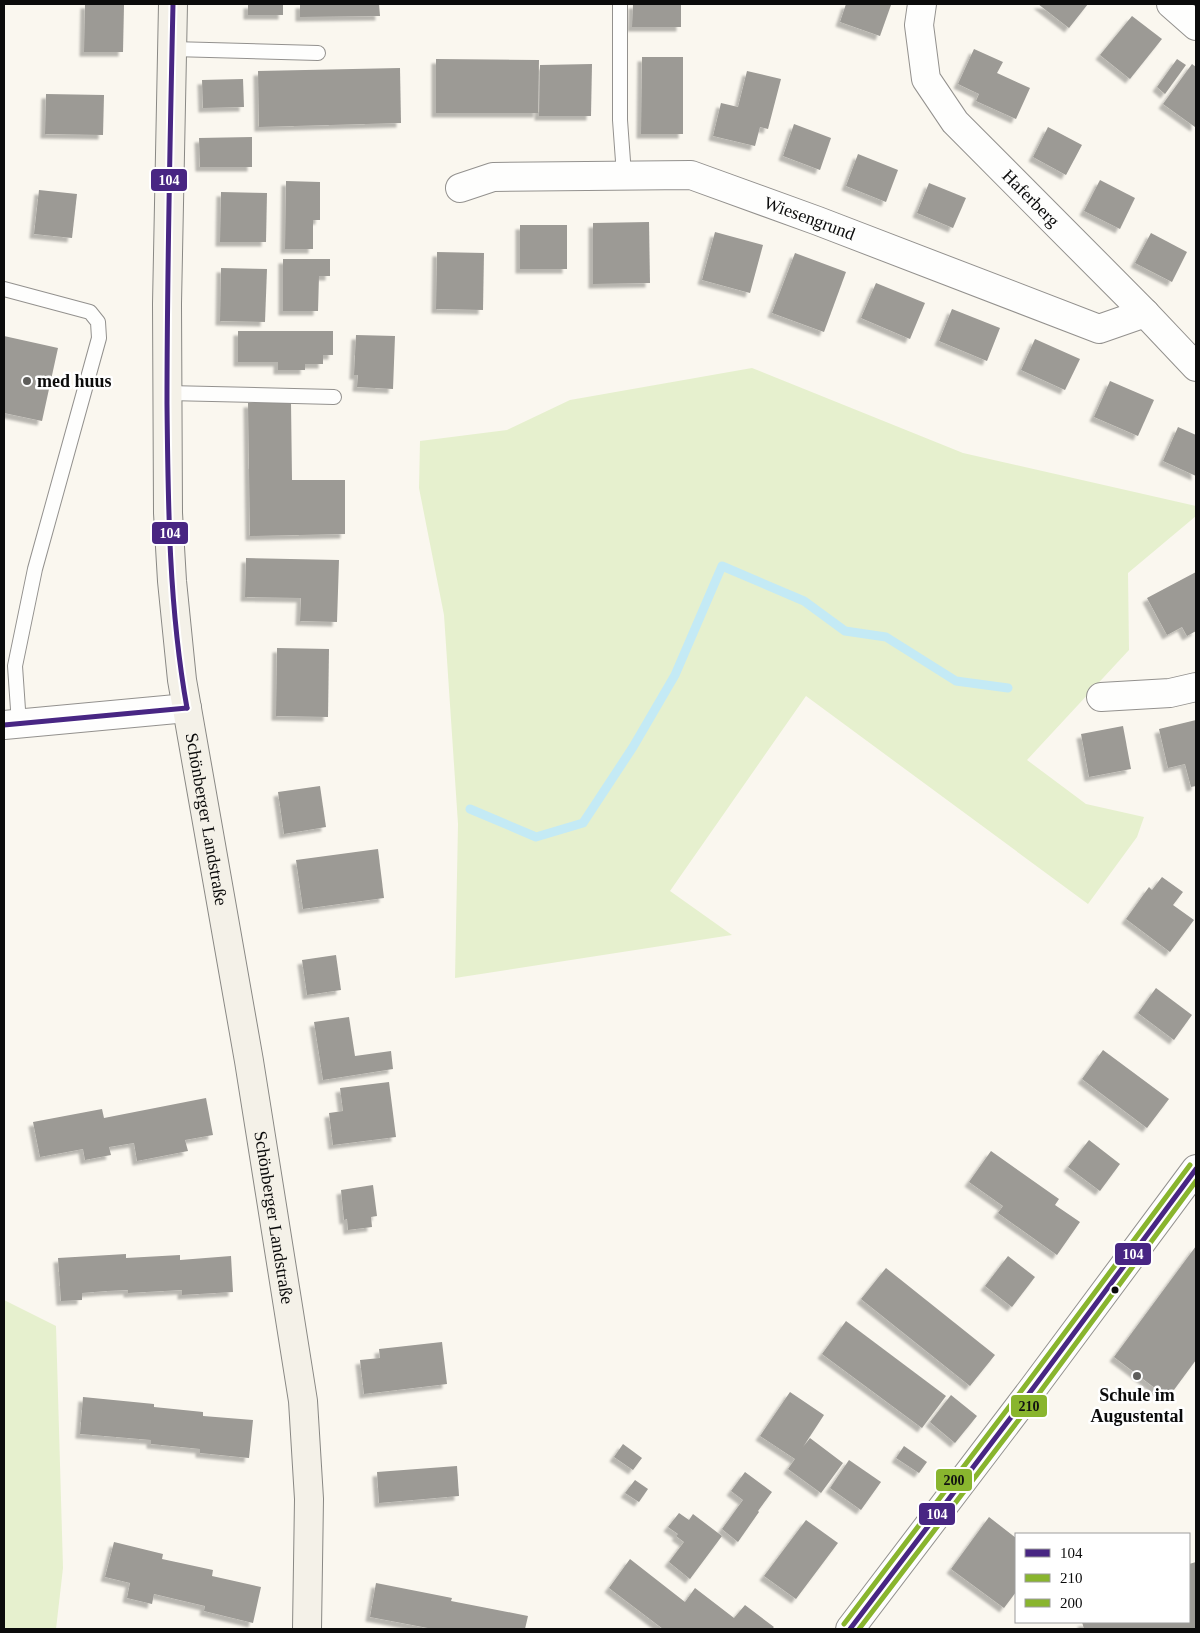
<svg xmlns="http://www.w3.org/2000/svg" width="1200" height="1633" font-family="'Times New Roman',serif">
  <defs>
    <filter id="shadow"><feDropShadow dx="-4.5" dy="4.5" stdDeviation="1" flood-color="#0004"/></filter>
  </defs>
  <rect width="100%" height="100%" fill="#faf7ef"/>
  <!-- green -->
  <g fill="#e6f0ce">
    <path d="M752 368 963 453 1196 506V516L1128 573 1129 650 1027 760 1086 804 1144 817 1137 837 1088 904 806 696 670 891 732 935 455 978 458 824 444 615 419 488 420 441 507 430 570 400Z"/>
    <path d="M4 1300 56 1326 63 1568 56 1629H4Z"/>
  </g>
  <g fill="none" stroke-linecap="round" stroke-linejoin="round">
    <!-- stream -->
    <path stroke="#c4eaf5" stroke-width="9" d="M470 809 536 837 583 823 633 747 675 675 722 566 804 601 845 631 886 637 956 681 1008 688"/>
  </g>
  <!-- building -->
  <g fill="#9c9a95" filter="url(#shadow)">
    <path d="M85 4 124 5 123 52H84Z"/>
    <rect x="248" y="4" width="35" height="11"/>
    <path d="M300 4H379L380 16 300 17Z"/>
    <path d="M633 4H681V27H632Z"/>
    <path d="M846 4H887L891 5 880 36 840 22Z"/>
    <path d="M1038 4H1088L1069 28Z"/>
    <path d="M1132 16 1162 39 1130 79 1100 55Z"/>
    <path d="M974 49 1003 62 997 73 1030 88 1016 119 976 101 979 94 958 84Z"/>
    <path d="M642 57H683V134H641Z"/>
    <path d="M436 59 539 60 538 113H436Z"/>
    <path d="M1177 59 1186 65 1165 94 1157 87Z"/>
    <path d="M592 64 591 116H539L540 65Z"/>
    <path d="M1192 64 1196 67V125L1195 127 1163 104Z"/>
    <path d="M400 68 401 123 259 127 258 71Z"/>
    <path d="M747 71 781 79 768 129 760 127 755 146 713 136 721 103 738 107Z"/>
    <path d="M243 79 244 107 203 108 202 80Z"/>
    <path d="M46 94 104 95 103 135 45 134Z"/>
    <path d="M794 124 831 138 820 170 783 156Z"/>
    <path d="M1048 127 1082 145 1066 175 1033 157Z"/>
    <path d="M252 137V167H200L199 138Z"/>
    <path d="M858 154 898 170 886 202 846 186Z"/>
    <path d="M1100 180 1135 198 1120 229 1084 211Z"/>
    <path d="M286 181 320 182V220H313V249H285Z"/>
    <path d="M929 183 966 198 953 228 917 213Z"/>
    <path d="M39 190 77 194 72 238 34 234Z"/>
    <path d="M221 192 267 193 266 242H220Z"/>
    <path d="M649 222 650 283 593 284V223Z"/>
    <rect x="520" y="225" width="47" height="44"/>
    <path d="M715 232 763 245 750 293 702 280Z"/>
    <path d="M1151 233 1187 252 1172 282 1135 263Z"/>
    <path d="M437 252 484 253 483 310 436 309Z"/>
    <path d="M795 253 846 272 824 332 772 313Z"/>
    <path d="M283 259H330V276H319L318 311H283Z"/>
    <path d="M221 268 267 269 265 322 220 321Z"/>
    <path d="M876 283 925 303 910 339 861 318Z"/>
    <path d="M952 309 1000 328 987 361 939 341Z"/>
    <path d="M238 331H333V355H323V364H305V370H278V362H238Z"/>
    <path d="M356 335 395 336 393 389 357 387 358 375H354Z"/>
    <path d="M4 336 58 348 42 421 4 413Z"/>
    <path d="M1035 339 1080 359 1065 390 1021 370Z"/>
    <path d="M1110 381 1154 400 1138 436 1094 417Z"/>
    <path d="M291 402 292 480H345V534L250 536 248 403Z"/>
    <path d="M1178 427 1196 435V476L1163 461Z"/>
    <path d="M246 558 339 560 337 622 300 621 301 598 245 597Z"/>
    <path d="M1196 572V631L1187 636 1182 627 1167 635 1147 598Z"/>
    <path d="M277 648 329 649 328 717 276 716Z"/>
    <path d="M1196 720V786L1191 787 1185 764 1168 768 1159 729Z"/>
    <path d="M1123 726 1131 769 1089 777 1081 734Z"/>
    <path d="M320 786 326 827 284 834 278 792Z"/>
    <path d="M378 849 384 898 303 909 296 860Z"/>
    <path d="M1162 877 1183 892 1173 905 1194 920 1170 952 1126 919 1149 887 1152 890Z"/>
    <path d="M336 955 341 990 307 995 302 960Z"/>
    <path d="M1156 988 1192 1015 1174 1040 1138 1013Z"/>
    <path d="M349 1017 355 1056 391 1051 393 1069 323 1080 314 1022Z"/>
    <path d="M1103 1050 1169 1099 1147 1128 1082 1079Z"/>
    <path d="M389 1082 396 1137 333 1145 329 1113 343 1111 340 1088Z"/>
    <path d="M206 1098 213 1135 185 1140 188 1151 137 1161 134 1143 109 1147 111 1155 85 1160 83 1149 40 1157 33 1122 102 1109 104 1118Z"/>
    <path d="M1089 1140 1120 1164 1100 1191 1068 1167Z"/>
    <path d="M991 1151 1059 1199 1055 1205 1080 1222 1057 1255 998 1213 1003 1206 969 1182Z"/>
    <path d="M373 1185 377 1216 371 1217 372 1227 348 1230 347 1219 344 1220 341 1190Z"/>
    <path d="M1196 1246V1360L1168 1398 1114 1357Z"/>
    <path d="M126 1254V1258L180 1255V1260L231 1256 233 1292 182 1295V1290L128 1293V1290L107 1291 82 1293V1300L61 1301 58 1258Z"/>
    <path d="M1008 1256 1035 1277 1012 1307 985 1286Z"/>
    <path d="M886 1268 995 1355 970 1386 861 1299Z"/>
    <path d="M846 1321 946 1396 922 1428 822 1354Z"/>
    <path d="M442 1342 447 1384 364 1394 360 1360 380 1358 379 1349Z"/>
    <path d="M790 1392 824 1415 803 1447 810 1438 843 1463 821 1493 788 1469 795 1459 760 1436Z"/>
    <path d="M951 1395 977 1416 955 1443 930 1422Z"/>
    <path d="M83 1397 154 1404V1407L203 1412V1416L253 1420 249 1458 200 1453V1449L151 1444V1440L80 1434Z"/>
    <path d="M623 1444 642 1458 633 1470 614 1457Z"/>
    <path d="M904 1446 927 1462 919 1473 896 1458Z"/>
    <path d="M849 1460 881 1482 861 1510 830 1488Z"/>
    <path d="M457 1466 459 1496 379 1503 377 1472Z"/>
    <path d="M745 1472 772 1492 758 1511 759 1512 738 1542 722 1529 743 1500 731 1491Z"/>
    <path d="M635 1480 648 1489 639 1502 625 1493Z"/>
    <path d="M679 1513 689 1520 693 1514 722 1536 690 1579 669 1562 684 1542 676 1536 678 1534 668 1527Z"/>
    <path d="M989 1517 1016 1538V1592L1004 1608 951 1569Z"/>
    <path d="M806 1520 838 1543 796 1599 764 1576Z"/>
    <path d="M114 1542 163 1554 162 1559 213 1570 212 1576 261 1587 253 1623 204 1611 205 1606 154 1594 152 1604 127 1598 130 1583 105 1577Z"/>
    <path d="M630 1559 685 1602 695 1588 734 1618 745 1605 774 1627 772 1629H663L609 1588Z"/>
    <path d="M1196 1562V1629H1084L1082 1622H1189V1564Z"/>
    <path d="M376 1583 452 1598 451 1601 528 1616 525 1629H433L370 1617Z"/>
  </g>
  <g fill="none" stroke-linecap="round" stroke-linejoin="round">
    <!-- service casing -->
    <g stroke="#93918e" stroke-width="16">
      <g id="service">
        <path d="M620 4V120L624 175"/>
        <path d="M172 49 318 53"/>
        <path d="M4 289 90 312 98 322 99 338 35 569 15 666 19 724"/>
        <path d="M168 393 334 397"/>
      </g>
    </g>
    <!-- minor casing -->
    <g stroke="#93918e" stroke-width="30">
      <g id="minor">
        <path id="s1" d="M922 4 919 25 926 79 955 122 1145 313 1196 367"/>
        <path d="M1171 4 1196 26"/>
        <path id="s2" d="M460 188 493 177 691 175 818 221 1099 329 1145 313"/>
        <path d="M1101 697 1170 693 1196 687"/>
        <path d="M4 725 187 708"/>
      </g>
    </g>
    <!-- tertiary casing -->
    <g stroke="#93918e" stroke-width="30">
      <path id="tertiary" d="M850 1629 1034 1387 1196 1169"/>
    </g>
    <!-- secondary casing -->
    <g stroke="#898884" stroke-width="30">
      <g id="secondary">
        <path id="s3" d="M173 4 167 304 168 513 172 581 182 680 249 1061 303 1401 309 1499 307 1629"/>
      </g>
    </g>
    <!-- service -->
    <use href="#service" stroke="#fefefd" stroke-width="14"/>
    <!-- minor -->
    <use href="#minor" stroke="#fefefd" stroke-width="28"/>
    <!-- tertiary -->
    <use href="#tertiary" stroke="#fefefd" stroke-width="28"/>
    <!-- secondary -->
    <use href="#secondary" stroke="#f4f1e8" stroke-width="28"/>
    <!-- bus-1 casing -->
    <g stroke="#fff" stroke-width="9">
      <g id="bus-1">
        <path d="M173 4C170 137 167 270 167 404 168 505 169 608 187 708"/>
        <path d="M4 725 187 708"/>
        <path d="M850 1629 1034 1387 1196 1169"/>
      </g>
    </g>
    <!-- bus-2 casing -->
    <g stroke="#fff" stroke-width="9">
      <path id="bus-2" d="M859 1629 1040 1392 1196 1181"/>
    </g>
    <!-- bus-3 casing -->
    <g stroke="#fff" stroke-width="9">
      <path id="bus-3" d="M844 1624 1028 1382 1190 1165"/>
    </g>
    <!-- bus-1 -->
    <use href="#bus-1" stroke="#482683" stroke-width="5"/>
    <!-- bus-2 -->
    <use href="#bus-2" stroke="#89b52e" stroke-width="5"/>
    <!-- bus-3 -->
    <use href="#bus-3" stroke="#89b52e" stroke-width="5"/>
  </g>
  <!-- markers -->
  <g fill="#5f5e5b" stroke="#fff" stroke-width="2">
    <circle cx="27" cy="381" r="5"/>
    <circle cx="1137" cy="1376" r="5"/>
  </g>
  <circle fill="#0b0b0b" stroke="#fff" stroke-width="2" cx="1115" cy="1290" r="4.5"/>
  <g text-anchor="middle" stroke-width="5" stroke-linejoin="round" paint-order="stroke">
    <!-- street labels -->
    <g font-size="18" fill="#0b0b0b" stroke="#fff">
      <text dy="6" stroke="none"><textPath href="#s1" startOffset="235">Haferberg</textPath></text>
      <text dy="6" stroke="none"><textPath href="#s2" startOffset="359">Wiesengrund</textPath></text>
      <text dy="6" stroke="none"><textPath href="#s3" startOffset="818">Schönberger Landstraße</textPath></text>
      <text dy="6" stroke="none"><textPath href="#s3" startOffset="1222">Schönberger Landstraße</textPath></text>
    </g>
    <!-- poi labels -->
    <g font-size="18" font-weight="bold" fill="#0b0b0b" stroke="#fff" text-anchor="start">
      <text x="37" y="387">med huus</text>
      <text x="1137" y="1401" text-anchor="middle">Schule im<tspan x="1137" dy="21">Augustental</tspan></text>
    </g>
  </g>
  <g stroke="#fff" stroke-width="2">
    <rect x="150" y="168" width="38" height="24" rx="5" fill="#482683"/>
    <rect x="151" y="521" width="38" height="24" rx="5" fill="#482683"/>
    <rect x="1114" y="1242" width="38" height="24" rx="5" fill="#482683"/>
    <rect x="1010" y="1394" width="38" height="24" rx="5" fill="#89b52e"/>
    <rect x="935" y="1468" width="38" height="24" rx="5" fill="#89b52e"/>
    <rect x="918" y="1502" width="38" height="24" rx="5" fill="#482683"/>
  </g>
  <g font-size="14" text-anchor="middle" font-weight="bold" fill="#fff">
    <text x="169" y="185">104</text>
    <text x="170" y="538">104</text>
    <text x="1133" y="1259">104</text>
    <text x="937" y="1519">104</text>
  </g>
  <g font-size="14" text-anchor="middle" font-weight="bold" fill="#111">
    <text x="1029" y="1411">210</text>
    <text x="954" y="1485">200</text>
  </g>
  <!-- border -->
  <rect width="1200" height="1633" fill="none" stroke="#0b0b0b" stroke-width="10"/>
  <!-- legend -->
  <rect x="1015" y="1533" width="175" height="90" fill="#ffffff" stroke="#9d9d9d"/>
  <rect x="1025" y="1549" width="25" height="8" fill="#482683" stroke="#9d9d9d"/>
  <text x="1060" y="1558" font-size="15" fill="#0b0b0b">104</text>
  <rect x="1025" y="1574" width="25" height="8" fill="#89b52e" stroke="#9d9d9d"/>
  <text x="1060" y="1583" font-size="15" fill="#0b0b0b">210</text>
  <rect x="1025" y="1599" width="25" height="8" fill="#89b52e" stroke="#9d9d9d"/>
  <text x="1060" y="1608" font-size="15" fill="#0b0b0b">200</text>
</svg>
